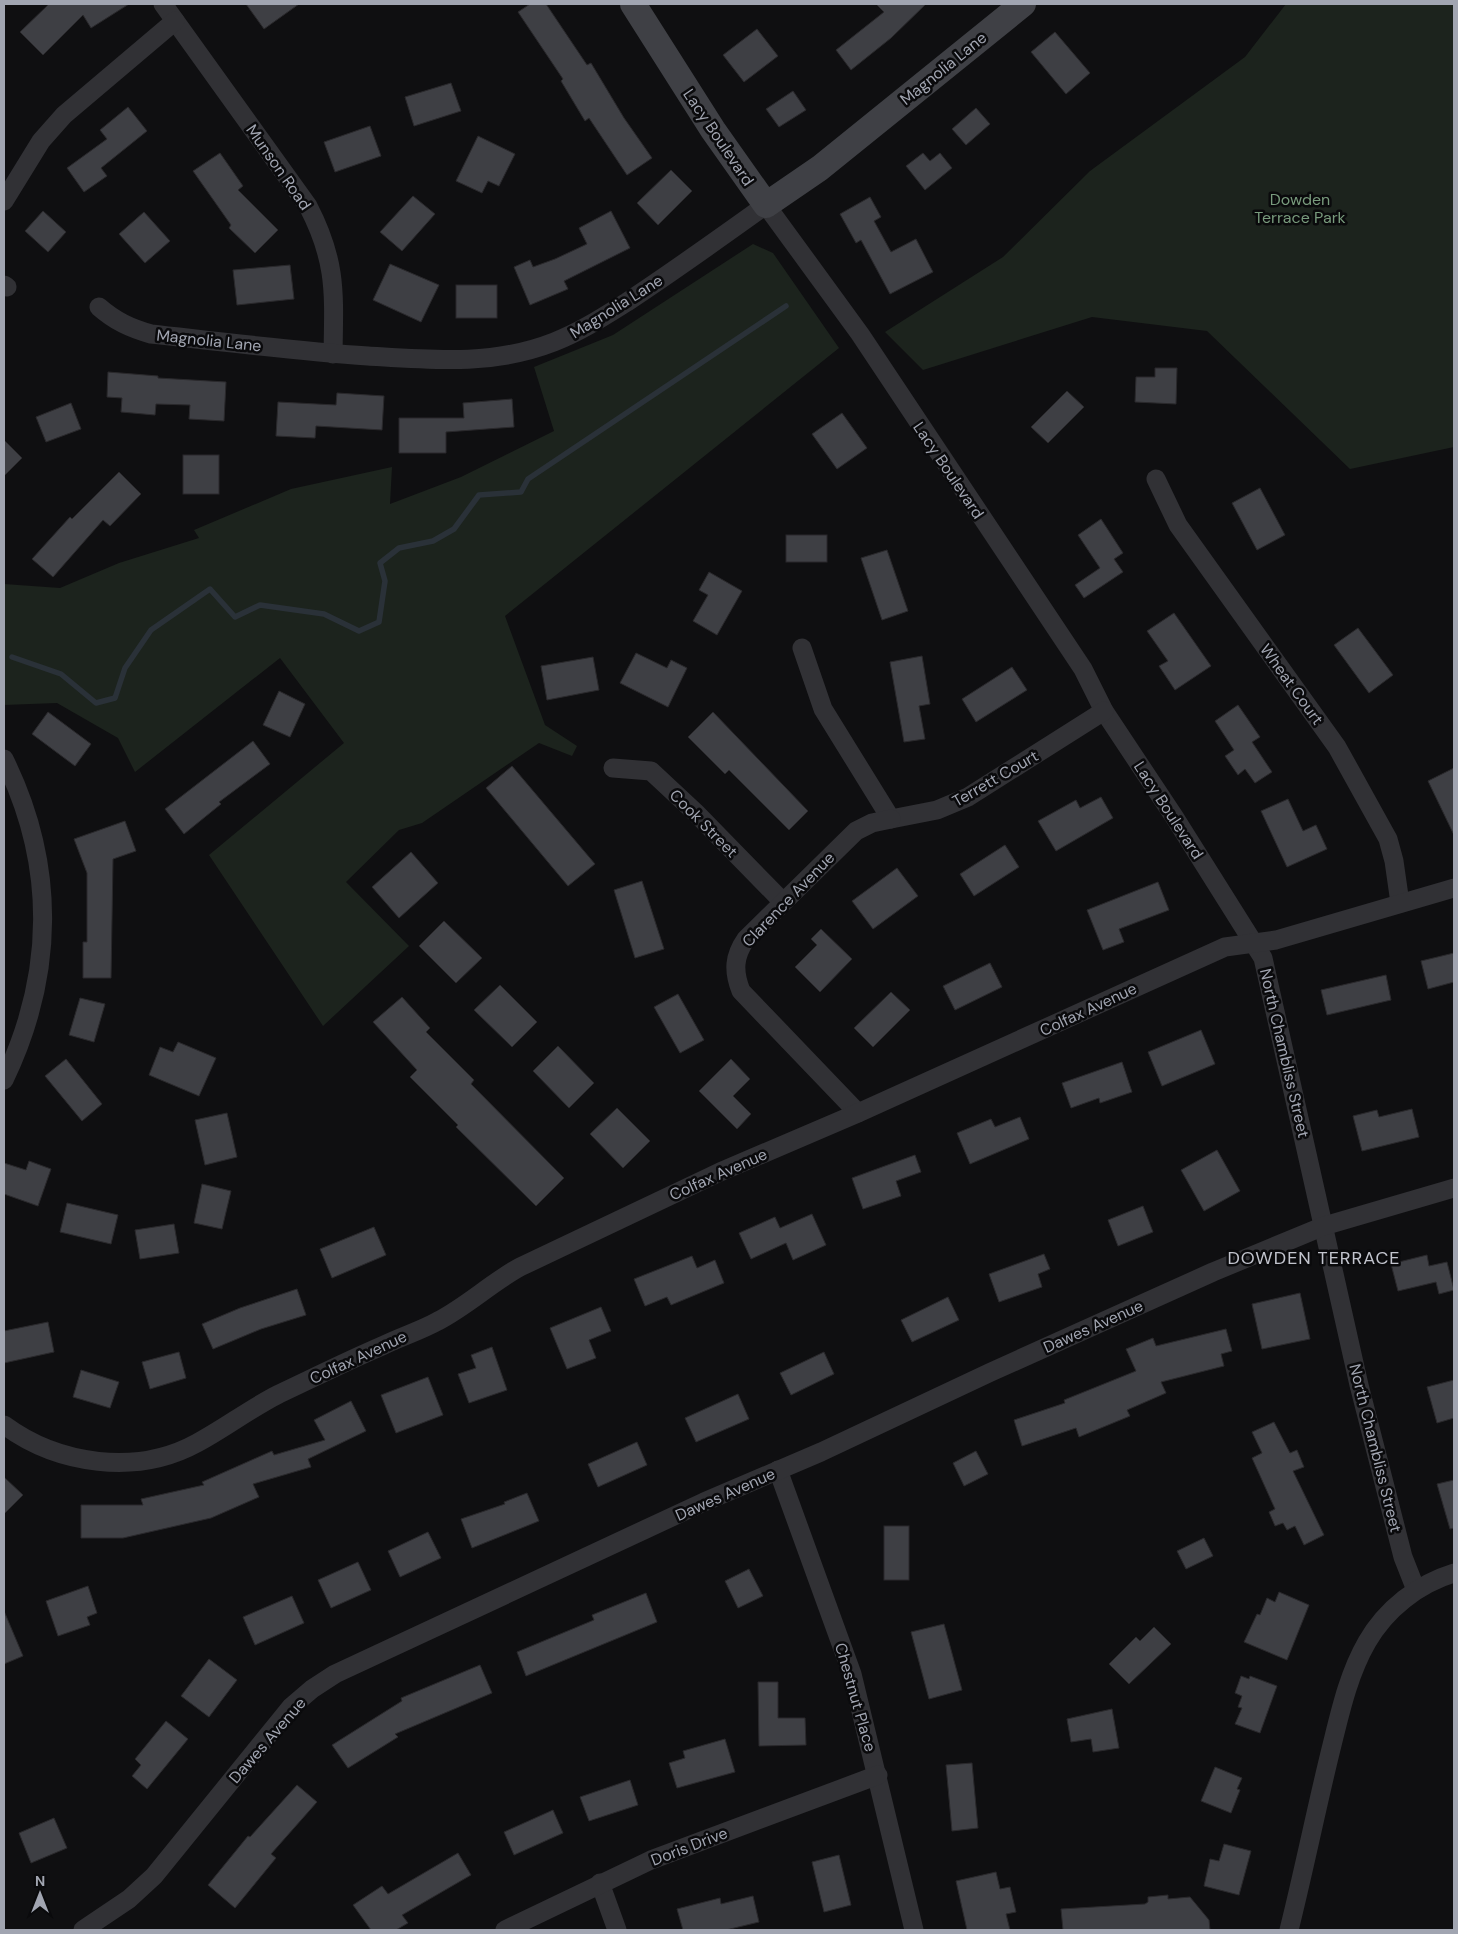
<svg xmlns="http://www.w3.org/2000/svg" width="1458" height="1934" font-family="'DM Sans',sans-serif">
  <rect width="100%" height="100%" fill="#0f0f11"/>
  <!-- green -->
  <g fill="#1c231d">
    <path d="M1286 4H1454V447L1350 469 1207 331 1092 317 923 370 885 332 1003 257 1090 171 1245 57Z"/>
    <path d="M753 244 773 253 839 348 505 616 545 725 577 746 572 756 539 743 422 823 399 830 346 882 409 946 323 1026 209 855 344 743 280 658 135 772 118 738 57 703 4 705V584L60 588 119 563 199 538 194 530 291 489 392 467 390 504 461 477 554 431 534 367 613 335Z"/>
  </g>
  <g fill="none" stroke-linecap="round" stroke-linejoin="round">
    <!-- stream -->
    <path stroke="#2a3138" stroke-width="5.5" d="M12 657 61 674 96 703 115 698 125 668 151 630 210 589 235 617 260 605 324 614 359 631 379 622 385 581 380 563 399 548 433 541 454 529 479 495 521 492 528 479 786 306"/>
  </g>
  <!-- building -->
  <g fill="#3e3f44" stroke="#2a292c">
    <path d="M49 4H129L91 28 83 15 43 55 20 32Z"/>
    <path d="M246 4H299L264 29Z"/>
    <path d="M530 4H546L587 65 591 63 624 118 652 158 627 175 589 118 585 121 561 81 563 79 518 12Z"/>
    <path d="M876 4H926L891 38 851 70 836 50 884 12Z"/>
    <path d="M757 29 778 56 744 82 723 55Z"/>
    <path d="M1055 32 1090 73 1066 94 1031 52Z"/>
    <path d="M451 83 461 111 414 126 405 97Z"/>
    <path d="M793 91 806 110 779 127 766 109Z"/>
    <path d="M128 107 147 131 101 168 107 176 84 192 67 168 107 139 100 130Z"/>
    <path d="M976 108 990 124 966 145 952 129Z"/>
    <path d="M370 126 381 156 335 172 324 142Z"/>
    <path d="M478 136 515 154 499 186 488 181 482 193 456 181Z"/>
    <path d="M220 153 243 186 238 190 278 230 255 253 229 228 231 225 193 171Z"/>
    <path d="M923 153 930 161 940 153 952 168 925 190 906 166Z"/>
    <path d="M671 170 692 191 658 225 637 203Z"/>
    <path d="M413 196 435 214 402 251 380 232Z"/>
    <path d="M870 197 881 217 874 221 891 252 916 239 933 272 890 294 861 240 856 243 840 214Z"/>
    <path d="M43 211 66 232 48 252 25 231Z"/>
    <path d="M611 211 630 248 564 281 568 289 530 305 514 267 530 260 533 267 555 259 587 244 579 228Z"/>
    <path d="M144 212 170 241 145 263 119 234Z"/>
    <path d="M390 264 439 285 421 322 373 300Z"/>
    <path d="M290 265 294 299 237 305 233 270Z"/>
    <rect x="456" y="285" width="41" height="33"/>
    <path d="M1155 368H1177L1176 404 1135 402 1136 377H1155Z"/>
    <path d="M108 372 158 376V378L226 382 224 421 189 419 190 405 156 404 155 415 121 412 122 398 107 397Z"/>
    <path d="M1067 391 1084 407 1048 443 1031 427Z"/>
    <path d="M337 393 384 396 382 430 316 426 315 438 276 436 278 402 336 405Z"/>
    <path d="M512 399 514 427 446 432V453H399V418H464L463 403Z"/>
    <path d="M71 403 81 429 46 442 36 417Z"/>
    <path d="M842 413 867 448 837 469 812 434Z"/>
    <path d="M4 440 22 458 4 476Z"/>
    <rect x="183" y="455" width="36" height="39"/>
    <path d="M119 472 141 494 110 526 103 520 53 577 32 559 70 517 72 519Z"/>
    <path d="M1260 488 1285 535 1257 550 1232 503Z"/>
    <path d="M1101 519 1123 553 1114 559 1123 572 1084 598 1075 585 1100 568 1078 535Z"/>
    <rect x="786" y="535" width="41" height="27"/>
    <path d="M887 550 908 611 882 620 861 558Z"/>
    <path d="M709 572 742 591 717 635 693 621 708 595 699 590Z"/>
    <path d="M1174 613 1211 666 1175 690 1159 666 1168 661 1147 631Z"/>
    <path d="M1358 628 1393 675 1369 693 1334 645Z"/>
    <path d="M636 653 667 668 671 660 687 668 668 707 620 683Z"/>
    <path d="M922 656 930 704 919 706 925 739 904 742 890 662Z"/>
    <path d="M593 657 599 690 547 700 541 666Z"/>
    <path d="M1012 667 1027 690 976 722 962 699Z"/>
    <path d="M279 691 305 704 290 737 263 725Z"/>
    <path d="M1238 705 1260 737 1252 742 1272 772 1255 783 1245 769 1238 775 1225 756 1234 750 1215 721Z"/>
    <path d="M48 712 91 744 75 766 32 734Z"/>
    <path d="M713 712 808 811 789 830 729 770 725 774 688 737Z"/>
    <path d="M253 741 270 764 219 802 221 804 184 834 165 809Z"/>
    <path d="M512 766 595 864 568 886 486 788Z"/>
    <path d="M1454 768V835L1428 781Z"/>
    <path d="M1101 797 1113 818 1056 851 1038 821 1076 800 1080 808Z"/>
    <path d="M1288 799 1303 831 1316 825 1327 849 1287 867 1261 811Z"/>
    <path d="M125 821 136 851 113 859 111 978H83V942H87V873L74 839Z"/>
    <path d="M1005 845 1019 867 974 896 960 874Z"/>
    <path d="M411 852 438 883 399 918 372 887Z"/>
    <path d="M897 868 918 896 873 929 852 901Z"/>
    <path d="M642 881 664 949 635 958 614 890Z"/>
    <path d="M1158 882 1169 910 1119 929 1124 942 1103 950 1087 910Z"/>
    <path d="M444 921 482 958 456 983 419 946Z"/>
    <path d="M821 929 852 959 820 992 795 967 817 945 811 939Z"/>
    <path d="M1454 953V982L1428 989 1421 961Z"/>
    <path d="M990 963 1002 987 955 1010 943 986Z"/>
    <path d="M1386 975 1391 1000 1327 1015 1321 990Z"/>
    <path d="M500 985 537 1022 512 1047 474 1010Z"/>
    <path d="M891 992 910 1010 873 1047 854 1028Z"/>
    <path d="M678 994 704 1040 680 1053 654 1007Z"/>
    <path d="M402 997 430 1028 426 1032 474 1080 471 1084 564 1178 536 1206 456 1127 458 1125 410 1077 417 1070 373 1022Z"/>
    <path d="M80 998 105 1004 94 1042 69 1035Z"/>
    <path d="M1201 1030 1215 1064 1162 1086 1148 1052Z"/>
    <path d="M178 1042 216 1058 199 1096 149 1075 160 1047 173 1052Z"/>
    <path d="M558 1046 594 1083 569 1108 533 1071Z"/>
    <path d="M66 1059 102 1104 82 1121 45 1076Z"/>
    <path d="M731 1059 750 1079 733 1096 751 1114 737 1129 699 1091Z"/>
    <path d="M1122 1062 1132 1092 1100 1103 1099 1098 1071 1108 1062 1083Z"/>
    <path d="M617 1108 650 1141 623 1168 590 1134Z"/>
    <path d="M1412 1109 1419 1137 1362 1151 1353 1116 1377 1110 1379 1117Z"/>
    <path d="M227 1113 237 1157 205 1165 195 1120Z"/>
    <path d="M1020 1117 1029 1139 970 1164 957 1133 991 1119 995 1127Z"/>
    <path d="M1217 1150 1240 1191 1204 1211 1181 1170Z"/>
    <path d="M915 1155 921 1172 896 1181 901 1196 863 1209 852 1178Z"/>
    <path d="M29 1161 51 1169 38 1206 4 1194V1163L26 1170Z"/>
    <path d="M202 1184 231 1191 222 1229 194 1223Z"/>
    <path d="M67 1203 118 1215 111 1244 60 1232Z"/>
    <path d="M1143 1206 1153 1232 1118 1246 1108 1220Z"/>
    <path d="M812 1214 826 1245 793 1260 786 1243 751 1259 739 1233 775 1217 780 1228Z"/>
    <path d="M174 1224 179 1253 140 1259 135 1230Z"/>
    <path d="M374 1227 386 1255 332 1278 320 1249Z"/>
    <path d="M1044 1254 1050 1269 1038 1274 1042 1287 999 1302 989 1274Z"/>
    <path d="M1427 1255 1429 1266 1447 1262 1454 1290 1439 1294 1436 1282 1398 1291 1391 1264Z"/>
    <path d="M692 1256 697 1268 715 1260 724 1283 671 1305 667 1297 645 1306 634 1279Z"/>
    <path d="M297 1289 306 1315 261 1329 213 1349 202 1324 240 1308Z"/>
    <path d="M1300 1293 1310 1339 1262 1349 1252 1304Z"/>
    <path d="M948 1297 959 1320 912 1342 901 1320Z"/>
    <path d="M601 1307 611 1331 589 1340 596 1358 567 1369 550 1328Z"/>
    <path d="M48 1322 54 1352 4 1363V1331Z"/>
    <path d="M1226 1329 1232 1351 1221 1354 1224 1366 1161 1382 1166 1393 1127 1410 1130 1416 1079 1437 1076 1428 1022 1446 1014 1420 1065 1403 1064 1400 1136 1371 1126 1349 1153 1338 1156 1346Z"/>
    <path d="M492 1347 507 1390 469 1403 458 1374 476 1368 471 1355Z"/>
    <path d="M179 1352 186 1378 150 1389 142 1362Z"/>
    <path d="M824 1352 834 1374 791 1395 780 1373Z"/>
    <path d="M81 1370 119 1382 110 1408 73 1397Z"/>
    <path d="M428 1377 443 1415 396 1433 381 1395Z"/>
    <path d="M1454 1380V1418L1437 1423 1427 1387Z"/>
    <path d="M738 1394 749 1419 696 1442 685 1418Z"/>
    <path d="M351 1401 366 1431 308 1459 311 1467 253 1484 259 1497 211 1518 123 1538H81V1505H143L141 1499 204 1485 202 1482 272 1451 274 1455 325 1440 314 1420Z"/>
    <path d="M1274 1422 1290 1453 1297 1450 1304 1467 1293 1471 1324 1535 1304 1545 1295 1526 1287 1530 1283 1523 1275 1526 1269 1512 1275 1509 1252 1458 1262 1453 1252 1432Z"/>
    <path d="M637 1442 647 1465 598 1487 588 1464Z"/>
    <path d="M976 1451 988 1474 964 1486 953 1463Z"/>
    <path d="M4 1477 23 1495 4 1514Z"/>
    <path d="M1454 1480V1528L1450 1529 1437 1484Z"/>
    <path d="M527 1493 539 1521 472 1548 461 1519 505 1504 504 1502Z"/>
    <rect x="884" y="1526" width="25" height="54"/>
    <path d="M428 1532 441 1558 400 1577 388 1551Z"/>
    <path d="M1204 1538 1213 1556 1186 1569 1177 1551Z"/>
    <path d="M358 1562 371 1590 331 1608 318 1580Z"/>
    <path d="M749 1569 763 1596 738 1608 725 1581Z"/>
    <path d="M88 1586 97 1613 87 1617 90 1625 58 1636 46 1601Z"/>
    <path d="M1279 1592 1309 1605 1287 1660 1244 1642 1257 1614 1260 1615 1267 1598 1275 1602Z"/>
    <path d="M646 1593 657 1622 526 1676 517 1652 594 1620 592 1615Z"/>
    <path d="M292 1596 304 1623 255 1645 243 1617Z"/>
    <path d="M4 1611 23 1656 4 1664Z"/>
    <path d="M944 1624 962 1690 929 1699 911 1632Z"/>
    <path d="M1154 1627 1171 1644 1129 1684 1109 1664 1136 1637 1140 1641Z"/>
    <path d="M209 1659 237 1680 209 1717 181 1696Z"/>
    <path d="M480 1665 492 1693 395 1734 398 1737 348 1768 332 1745 402 1701 401 1698Z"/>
    <path d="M1241 1676 1249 1679 1250 1676 1277 1686 1260 1733 1235 1724 1242 1708 1238 1707 1242 1696 1235 1693Z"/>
    <path d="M758 1682H778V1718H805L806 1745 759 1746Z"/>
    <path d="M1112 1709 1119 1748 1093 1752 1091 1739 1071 1742 1067 1719Z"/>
    <path d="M166 1721 188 1739 147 1789 132 1776 141 1765 135 1759Z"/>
    <path d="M725 1739 735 1772 677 1788 669 1763 685 1758 683 1751Z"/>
    <path d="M972 1763 978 1828 952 1831 946 1765Z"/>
    <path d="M1215 1767 1242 1778 1237 1789 1240 1790 1231 1813 1201 1801Z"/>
    <path d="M630 1780 638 1805 589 1821 580 1797Z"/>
    <path d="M297 1785 317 1802 271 1854 276 1858 235 1908 208 1885 248 1836 250 1837Z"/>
    <path d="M553 1810 563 1833 514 1855 504 1832Z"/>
    <path d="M54 1818 67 1848 31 1863 19 1833Z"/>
    <path d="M1224 1844 1251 1851 1239 1895 1204 1886 1210 1859 1219 1861Z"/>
    <path d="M458 1853 471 1875 402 1915 408 1923 396 1930H371L353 1905 382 1886 388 1894Z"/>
    <path d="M839 1855 851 1905 824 1912 812 1862Z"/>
    <path d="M996 1872 1000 1889 1010 1887 1016 1912 1006 1914 1010 1930H967L956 1881Z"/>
    <path d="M1168 1895V1899L1190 1897 1209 1920 1210 1930H1063L1061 1909 1145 1904 1148 1902V1897Z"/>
    <path d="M753 1896 759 1922 726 1930H683L677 1909 720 1898 721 1904Z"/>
  </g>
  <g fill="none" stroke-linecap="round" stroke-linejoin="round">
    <!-- street -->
    <g stroke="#313135" stroke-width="19">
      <path d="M163 4 308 206C337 262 334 293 333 354"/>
      <path d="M4 201 41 141 64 115 175 21"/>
      <path d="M4 285 7 287"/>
      <path d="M99 307C115 321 130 328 151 334 223 342 296 351 368 356 432 360 493 366 554 342 580 332 603 317 627 302 674 271 720 238 766 205L860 334 1083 669 1104 711 1175 818 1263 958 1359 1385 1403 1557 1416 1590"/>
      <path d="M1156 479 1178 525 1337 747 1388 839 1394 861 1400 903"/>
      <path d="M802 648 823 709 891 819 937 810 968 797 1104 711"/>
      <path d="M4 759C56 864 55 974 4 1080"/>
      <path d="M613 768 651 771 696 813 783 902"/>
      <path d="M858 1113 741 991C733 971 734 956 746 939L856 831 872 823 891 819"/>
      <path d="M4 1425C58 1465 137 1476 197 1443 225 1428 251 1408 279 1394 313 1378 347 1361 382 1346 400 1337 420 1331 438 1321 467 1306 491 1283 520 1267L720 1172 858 1113 1225 947 1276 940 1454 888"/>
      <path d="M778 1470 852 1674 914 1930"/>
      <path d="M600 1883 617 1930"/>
      <path d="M83 1930 129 1899 154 1876 291 1707 312 1689 335 1674 704 1502 821 1452 991 1372 1213 1272 1324 1226 1454 1188"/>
      <path d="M505 1930 651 1860 878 1775"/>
      <path d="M1289 1930C1304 1870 1316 1810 1331 1749 1340 1713 1348 1675 1367 1642 1386 1609 1418 1584 1454 1573"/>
    </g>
    <!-- secondary -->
    <path stroke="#3f4045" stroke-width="26" d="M633 4 713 130 766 205 820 168 1023 4"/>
  </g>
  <g text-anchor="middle" stroke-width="5" stroke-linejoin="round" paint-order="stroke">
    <!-- street labels -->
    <g font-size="16" fill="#a1a5b1" stroke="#0a0a0c">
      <text transform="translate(943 68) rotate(-39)" y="6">Magnolia Lane</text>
      <text transform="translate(719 137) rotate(56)" y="6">Lacy Boulevard</text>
      <text transform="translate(279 167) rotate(55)" y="6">Munson Road</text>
      <text transform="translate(616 306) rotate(-32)" y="6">Magnolia Lane</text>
      <text transform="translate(209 340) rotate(6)" y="6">Magnolia Lane</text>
      <text transform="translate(949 470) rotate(56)" y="6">Lacy Boulevard</text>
      <text transform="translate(1292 684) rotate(54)" y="6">Wheat Court</text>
      <text transform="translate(995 778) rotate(-30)" y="6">Terrett Court</text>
      <text transform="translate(1169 810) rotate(57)" y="6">Lacy Boulevard</text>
      <text transform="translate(704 823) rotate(45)" y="6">Cook Street</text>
      <text transform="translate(788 899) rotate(-46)" y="6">Clarence Avenue</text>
      <text transform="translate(1088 1009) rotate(-25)" y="6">Colfax Avenue</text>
      <text transform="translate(1285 1053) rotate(77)" y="6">North Chambliss Street</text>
      <text transform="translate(718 1174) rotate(-24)" y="6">Colfax Avenue</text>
      <text transform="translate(1093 1326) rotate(-24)" y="6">Dawes Avenue</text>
      <text transform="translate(358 1357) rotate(-25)" y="6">Colfax Avenue</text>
      <text transform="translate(1376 1448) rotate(76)" y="6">North Chambliss Street</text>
      <text transform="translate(725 1494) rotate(-24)" y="6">Dawes Avenue</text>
      <text transform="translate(856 1697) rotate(74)" y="6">Chestnut Place</text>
      <text transform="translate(267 1740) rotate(-49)" y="6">Dawes Avenue</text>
      <text transform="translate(689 1846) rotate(-21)" y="6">Doris Drive</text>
    </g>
    <!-- park labels -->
    <g font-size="16" fill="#799b7d" stroke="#0a0a0c">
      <text x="1300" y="205">Dowden<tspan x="1300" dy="18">Terrace Park</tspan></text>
    </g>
    <!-- neighbourhood labels -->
    <g font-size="18" letter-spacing="1" fill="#c2c4cd" stroke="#0a0a0c">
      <text x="1314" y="1264">DOWDEN TERRACE</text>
    </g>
  </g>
  <!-- border -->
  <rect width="1458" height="1934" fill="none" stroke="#a1a5b1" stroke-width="10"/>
  <!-- north arrow -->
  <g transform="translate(40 1894)" stroke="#0a0a0c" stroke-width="4" paint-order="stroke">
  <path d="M0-4L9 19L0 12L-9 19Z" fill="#a1a5b1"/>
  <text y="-8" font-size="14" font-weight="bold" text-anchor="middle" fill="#a1a5b1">N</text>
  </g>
</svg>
